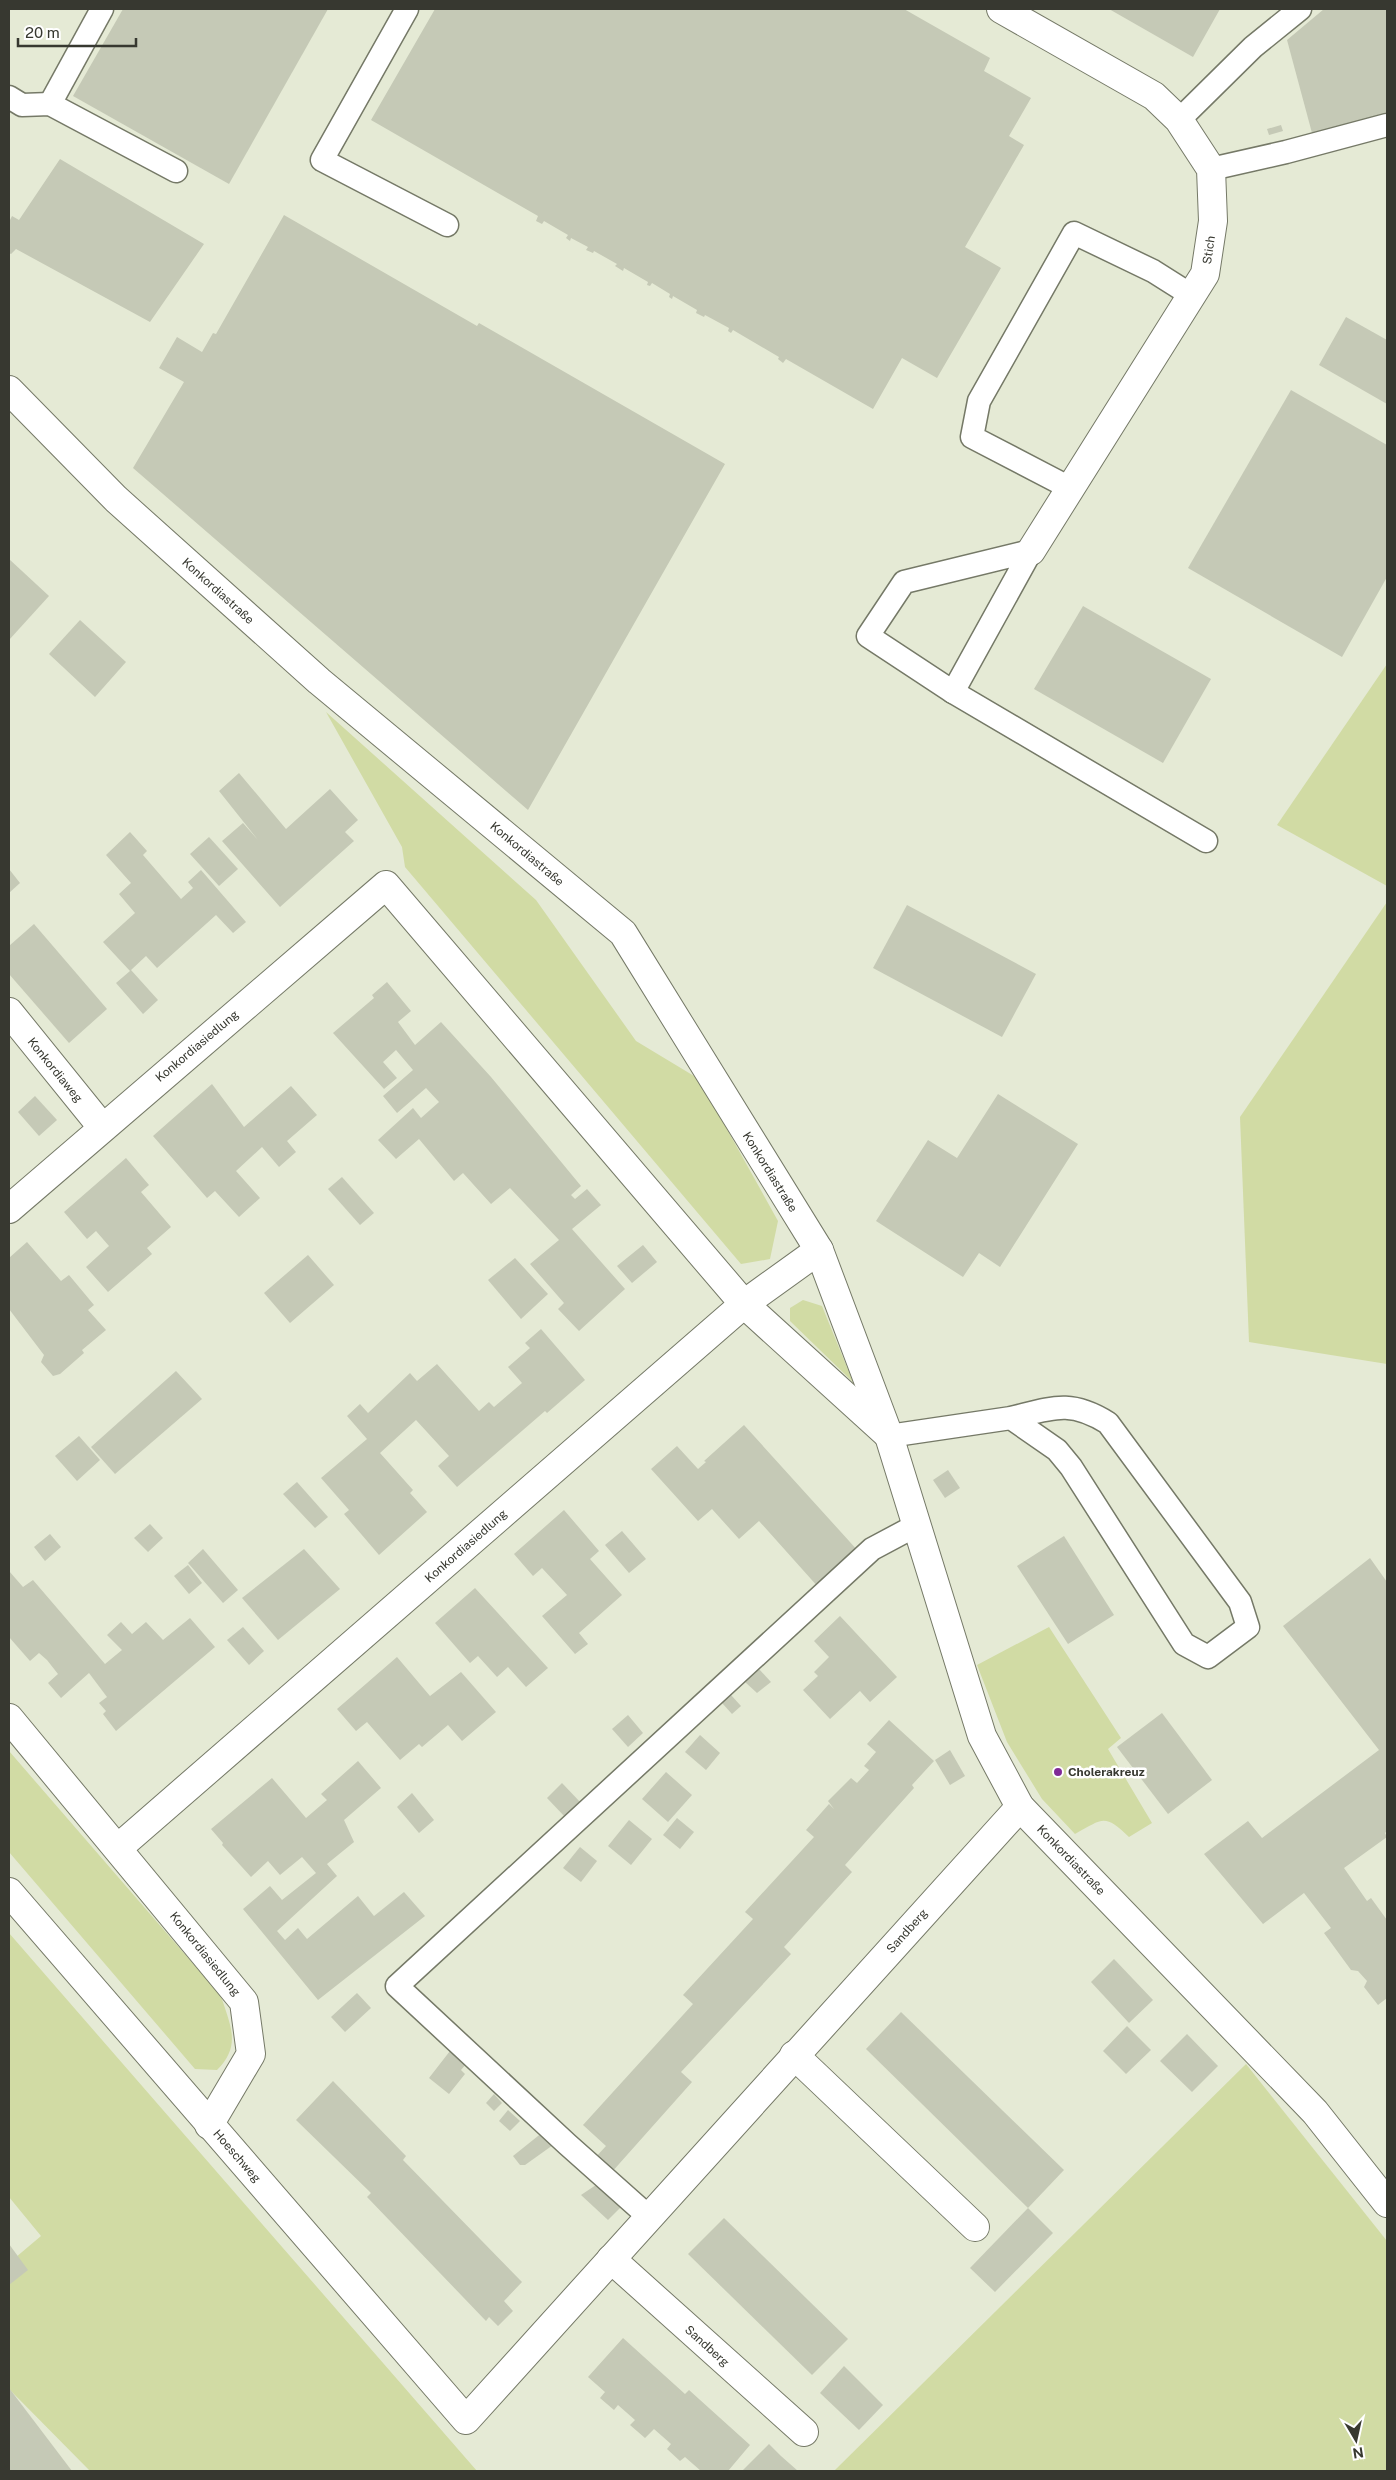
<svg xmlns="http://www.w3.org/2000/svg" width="1396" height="2480" font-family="'Public Sans',sans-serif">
  <rect width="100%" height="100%" fill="#e5ead5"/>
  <!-- green -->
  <g fill="#d1dba4">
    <path d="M1387 664V886L1277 825Z"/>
    <path d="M326 712 536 900 636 1041 699 1079 778 1221 770 1259 741 1264 405 867 402 847Z"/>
    <path d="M1387 902V1364L1249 1342 1240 1117Z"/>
    <path d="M803 1300 822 1306 853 1382 790 1321V1308Z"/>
    <path d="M1049 1627 1121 1738 1108 1749 1152 1823 1129 1837C1104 1813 1103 1819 1075 1834L1042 1799 1007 1742 977 1665Z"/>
    <path d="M9 1751 221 1996C230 2025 242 2045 217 2070L195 2069 9 1852Z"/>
    <path d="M9 1933 477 2471H90L9 2389V2263L41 2236 9 2197Z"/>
    <path d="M1246 2064 1387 2241V2471H834Z"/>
  </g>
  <!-- building -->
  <g fill="#c5c9b6">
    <path d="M123 9H328L229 184 73 96Z"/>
    <path d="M435 9H904L990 58 984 71 1031 98 1009 136 1024 145 965 247 1001 268 937 378 902 358 873 409 786 359 783 363 778 359 779 357 733 330 731 333 728 331 729 328 705 315 704 317 696 313 697 310 673 296 672 299 669 297 670 294 652 283 650 286 647 285 648 282 624 268 623 271 615 266 617 264 594 251 593 253 586 250 588 247 571 238 570 241 566 238 568 235 544 221 542 224 536 221 538 216 371 120Z"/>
    <path d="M1109 9H1220L1193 57Z"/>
    <path d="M1324 9H1387V113L1312 133 1287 40Z"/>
    <path d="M1281 125 1283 131 1269 135 1267 129Z"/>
    <path d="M60 159 204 244 150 322 16 249 11 254 9 253V222L12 216 19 220Z"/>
    <path d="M284 215 477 326 479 323 725 464 528 810 133 468 184 382 159 368 177 337 202 352 213 333 216 334Z"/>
    <path d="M1346 317 1387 340V404L1319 365Z"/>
    <path d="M1291 390 1387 445V577L1342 657 1188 568Z"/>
    <path d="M9 559 49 596 9 640Z"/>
    <path d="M1083 606 1211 679 1163 763 1034 689Z"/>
    <path d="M80 620 126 662 95 697 49 654Z"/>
    <path d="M239 773 286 829 330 789 358 820 345 832 354 841 280 907 222 841 243 823 258 840 219 791Z"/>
    <path d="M130 832 147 851 143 855 181 899 193 888 188 882 201 870 246 922 233 933 216 915 157 968 146 956 131 970 158 1000 143 1014 116 983 130 971 103 942 135 913 119 894 131 883 106 855Z"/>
    <path d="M209 837 238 869 219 886 190 854Z"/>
    <path d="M9 869 20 883 9 893Z"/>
    <path d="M907 905 1036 974 1002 1037 873 968Z"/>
    <path d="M34 924 107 1009 69 1043 9 974V946Z"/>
    <path d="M387 982 411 1011 398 1022 415 1045 441 1022 491 1077 581 1186 571 1195 575 1199 587 1189 601 1205 572 1229 625 1289 579 1331 558 1309 564 1303 530 1264 559 1240 510 1188 491 1204 463 1173 454 1181 419 1139 396 1159 378 1140 413 1108 421 1118 439 1102 426 1088 397 1113 383 1096 413 1070 396 1050 383 1062 397 1078 384 1089 333 1033 374 998 372 995Z"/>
    <path d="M212 1084 244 1127 291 1086 317 1115 287 1141 296 1152 279 1167 262 1147 236 1171 260 1198 239 1217 215 1191 207 1198 153 1136Z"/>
    <path d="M998 1094 1078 1144 1000 1267 979 1253 963 1277 876 1221 928 1140 957 1158Z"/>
    <path d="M35 1096 57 1120 39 1136 18 1112Z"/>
    <path d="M126 1158 149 1185 141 1192 171 1227 147 1248 152 1254 108 1292 86 1267 109 1246 96 1231 87 1239 64 1212Z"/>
    <path d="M342 1177 374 1213 360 1225 328 1189Z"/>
    <path d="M27 1242 61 1281 69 1275 94 1305 88 1310 106 1330 82 1350 84 1353 60 1374 53 1376 41 1362 44 1355 9 1309V1258Z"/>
    <path d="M643 1245 657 1262 632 1283 617 1266Z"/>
    <path d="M308 1255 334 1285 290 1323 264 1293Z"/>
    <path d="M515 1258 548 1294 521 1319 488 1280Z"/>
    <path d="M541 1329 585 1380 547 1413 545 1411 457 1487 438 1466 449 1456 416 1420 380 1453 413 1490 410 1493 427 1512 379 1555 344 1514 349 1510 321 1478 367 1439 347 1416 360 1404 368 1413 410 1373 417 1381 437 1364 479 1411 489 1402 494 1407 522 1383 508 1367 530 1348 525 1343Z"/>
    <path d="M176 1371 202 1399 115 1474 91 1447Z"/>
    <path d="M744 1425 859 1552 819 1588 759 1521 739 1539 712 1509 698 1521 651 1469 677 1446 698 1469 706 1462 704 1461Z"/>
    <path d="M79 1436 100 1460 77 1481 55 1456Z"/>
    <path d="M948 1470 960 1488 945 1498 933 1480Z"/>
    <path d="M297 1482 328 1517 315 1528 283 1494Z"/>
    <path d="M564 1510 599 1551 590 1559 622 1595 579 1633 588 1644 575 1654 542 1616 567 1595 542 1568 533 1576 514 1554Z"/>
    <path d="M150 1524 163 1538 148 1552 134 1538Z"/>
    <path d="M622 1531 646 1559 629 1573 605 1545Z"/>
    <path d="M50 1534 61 1547 45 1561 34 1547Z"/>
    <path d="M1064 1536 1114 1615 1068 1644 1017 1566Z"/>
    <path d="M203 1549 238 1590 223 1603 188 1563Z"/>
    <path d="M304 1549 340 1589 278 1640 242 1598Z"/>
    <path d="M1370 1558 1387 1582V1831L1385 1833 1387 1837 1344 1868 1367 1901 1371 1898 1387 1920V1998L1378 2005 1364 1987 1367 1981 1358 1971 1351 1970 1324 1933 1331 1928 1304 1893 1263 1924 1204 1854 1248 1821 1262 1838 1379 1750 1283 1626Z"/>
    <path d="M188 1565 202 1583 189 1594 174 1576Z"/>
    <path d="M9 1571 23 1587 33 1580 105 1664 122 1650 107 1635 121 1622 132 1634 146 1622 163 1640 190 1618 215 1647 116 1731 103 1714 106 1711 99 1703 107 1697 89 1673 61 1698 48 1683 58 1674 47 1660 39 1653 30 1661 9 1637Z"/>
    <path d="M475 1588 548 1668 526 1687 508 1667 497 1677 478 1656 470 1663 435 1623Z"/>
    <path d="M840 1616 897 1677 870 1702 860 1691 830 1719 803 1690 818 1676 814 1672 829 1657 814 1641Z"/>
    <path d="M243 1627 264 1651 249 1665 227 1640Z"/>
    <path d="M397 1657 430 1696 461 1672 496 1712 462 1741 448 1725 422 1747 419 1744 400 1760 367 1722 356 1731 337 1709Z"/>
    <path d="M759 1669 771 1682 757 1693 745 1682Z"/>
    <path d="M731 1695 741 1706 732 1714 722 1703Z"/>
    <path d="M1162 1713 1212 1780 1168 1814 1117 1747Z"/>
    <path d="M628 1715 643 1733 628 1747 612 1729Z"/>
    <path d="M889 1720 934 1761 912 1785 914 1788 845 1865 852 1872 784 1947 791 1954 681 2072 692 2082 611 2173 594 2159 606 2146 583 2125 693 2004 683 1995 753 1919 745 1912 814 1837 806 1830 829 1804 834 1809 828 1801 851 1778 857 1783 869 1770 864 1766 876 1752 867 1744Z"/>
    <path d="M700 1735 720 1753 706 1770 685 1752Z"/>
    <path d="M950 1750 965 1776 950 1785 935 1760Z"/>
    <path d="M358 1761 381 1788 344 1820 354 1842 327 1864 337 1876 277 1931 285 1940 298 1928 307 1939 358 1896 374 1916 404 1892 425 1916 318 2000 243 1909 270 1886 282 1900 316 1873 302 1857 280 1875 268 1861 251 1877 222 1845 223 1843 211 1829 272 1778 306 1818 327 1800 321 1794Z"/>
    <path d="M666 1772 692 1795 668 1822 642 1799Z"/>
    <path d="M562 1783 581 1803 566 1818 547 1798Z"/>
    <path d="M412 1793 434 1820 419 1833 397 1807Z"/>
    <path d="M677 1818 694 1832 680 1849 663 1835Z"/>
    <path d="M629 1820 652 1839 631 1865 608 1846Z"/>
    <path d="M580 1847 597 1861 581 1882 563 1868Z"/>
    <path d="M1114 1959 1153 2000 1129 2023 1091 1982Z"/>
    <path d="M357 1993 371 2008 345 2032 331 2017Z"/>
    <path d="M901 2012 1064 2170 1028 2208 866 2049Z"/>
    <path d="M1127 2026 1151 2050 1126 2074 1103 2051Z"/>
    <path d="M1187 2034 1218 2066 1192 2092 1160 2061Z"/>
    <path d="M450 2051 466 2064 461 2070 465 2074 449 2094 429 2078Z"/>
    <path d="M333 2081 406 2156 403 2160 522 2282 504 2301 513 2311 498 2326 489 2317 486 2321 367 2197 371 2193 296 2120Z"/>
    <path d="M494 2094 502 2103 494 2111 486 2103Z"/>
    <path d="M508 2110 520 2121 510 2131 499 2121Z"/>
    <path d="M543 2132 553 2145 525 2165H520L513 2156Z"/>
    <path d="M596 2185 621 2207 608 2220 581 2195Z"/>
    <path d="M1028 2208 1053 2233 995 2292 970 2268Z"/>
    <path d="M724 2218 848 2339 812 2375 688 2254Z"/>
    <path d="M9 2244 28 2270 9 2285Z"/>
    <path d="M623 2338 685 2394 689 2390 750 2445 728 2471H701L685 2457 680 2461 667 2449 671 2444 654 2429 645 2438 630 2425 635 2420 618 2405 614 2410 600 2398 605 2392 588 2377Z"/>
    <path d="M844 2366 883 2405 859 2430 820 2393Z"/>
    <path d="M9 2388 72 2471H9Z"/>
    <path d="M769 2444 781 2456 798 2471H742Z"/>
  </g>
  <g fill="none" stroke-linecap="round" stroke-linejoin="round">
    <!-- service casing -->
    <g stroke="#757967" stroke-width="25">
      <g id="service">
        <path d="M407 9 322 160 447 225"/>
        <path d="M9 97 22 105 50 104 176 171"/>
        <path d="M50 104 102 9"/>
        <path d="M1179 120 1253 47 1300 9"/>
        <path d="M1211 169 1286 152 1387 125"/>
        <path d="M1070 488 972 437 979 401 1074 233 1153 271 1191 295"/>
        <path d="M1031 551 953 692 868 636 904 582Z"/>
        <path d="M953 692 1206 841"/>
        <path d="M889 1436 1011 1418 1057 1450 1071 1467 1184 1644 1208 1657 1248 1627 1240 1602 1108 1423C1070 1399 1052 1408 1011 1418"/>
        <path d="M649 2217 567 2144 397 1986 872 1549 917 1525"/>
      </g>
    </g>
    <!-- minor casing -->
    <g stroke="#757967" stroke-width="30">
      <g id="minor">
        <path d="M1001 9 1154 96 1179 120 1211 169 1213 221 1205 274 1031 551"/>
        <path d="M9 390 116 499 319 681 623 933 819 1250 889 1436 982 1736 1020 1807 1315 2112 1387 2203"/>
        <path d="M9 1012 102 1127"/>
        <path d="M9 1209 386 885 744 1304 886 1433"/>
        <path d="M9 1718 244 2002 251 2054 209 2125"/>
        <path d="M118 1848 744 1304 819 1250"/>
        <path d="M9 1892 466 2420 1020 1807"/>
        <path d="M794 2055 975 2227"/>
        <path d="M611 2259 804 2432"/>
      </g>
    </g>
    <!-- service -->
    <use href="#service" stroke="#fff" stroke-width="22"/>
    <!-- minor -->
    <use href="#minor" stroke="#fff" stroke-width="28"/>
  </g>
  <!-- markers -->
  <circle fill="#802a97" stroke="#fff" stroke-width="2" cx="1058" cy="1772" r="5"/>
  <g text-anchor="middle" stroke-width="5" stroke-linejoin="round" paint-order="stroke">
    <!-- street labels -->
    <g font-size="12" fill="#373830" stroke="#fff">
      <text transform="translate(1209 250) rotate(-81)" y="4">Stich</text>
      <text transform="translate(218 591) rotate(42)" y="4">Konkordiastraße</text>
      <text transform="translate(527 854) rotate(40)" y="4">Konkordiastraße</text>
      <text transform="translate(197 1046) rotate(-40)" y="4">Konkordiasiedlung</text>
      <text transform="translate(55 1070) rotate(51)" y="4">Konkordiaweg</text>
      <text transform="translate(770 1172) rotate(58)" y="4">Konkordiastraße</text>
      <text transform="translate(466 1546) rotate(-41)" y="4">Konkordiasiedlung</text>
      <text transform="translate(1071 1860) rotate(46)" y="4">Konkordiastraße</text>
      <text transform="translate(907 1931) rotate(-48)" y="4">Sandberg</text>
      <text transform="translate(205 1954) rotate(51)" y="4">Konkordiasiedlung</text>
      <text transform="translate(237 2156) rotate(49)" y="4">Hoeschweg</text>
      <text transform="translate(707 2346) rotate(42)" y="4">Sandberg</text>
    </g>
    <!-- poi labels -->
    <g font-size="12" font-weight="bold" fill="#373830" stroke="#fff" text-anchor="start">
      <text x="1068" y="1776">Cholerakreuz</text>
    </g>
  </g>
  <!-- border -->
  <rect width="1396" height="2480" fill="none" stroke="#373830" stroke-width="20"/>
  <!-- north arrow -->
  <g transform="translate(1356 2440) rotate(171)" stroke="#ffffff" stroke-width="4" paint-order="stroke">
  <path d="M0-4L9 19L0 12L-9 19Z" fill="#373830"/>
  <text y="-8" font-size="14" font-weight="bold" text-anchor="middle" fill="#373830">N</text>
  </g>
  <!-- scale -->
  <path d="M18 38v8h118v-8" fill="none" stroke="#373830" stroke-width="2.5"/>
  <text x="25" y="38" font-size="15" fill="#373830" stroke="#ffffff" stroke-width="4" paint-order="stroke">20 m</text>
</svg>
